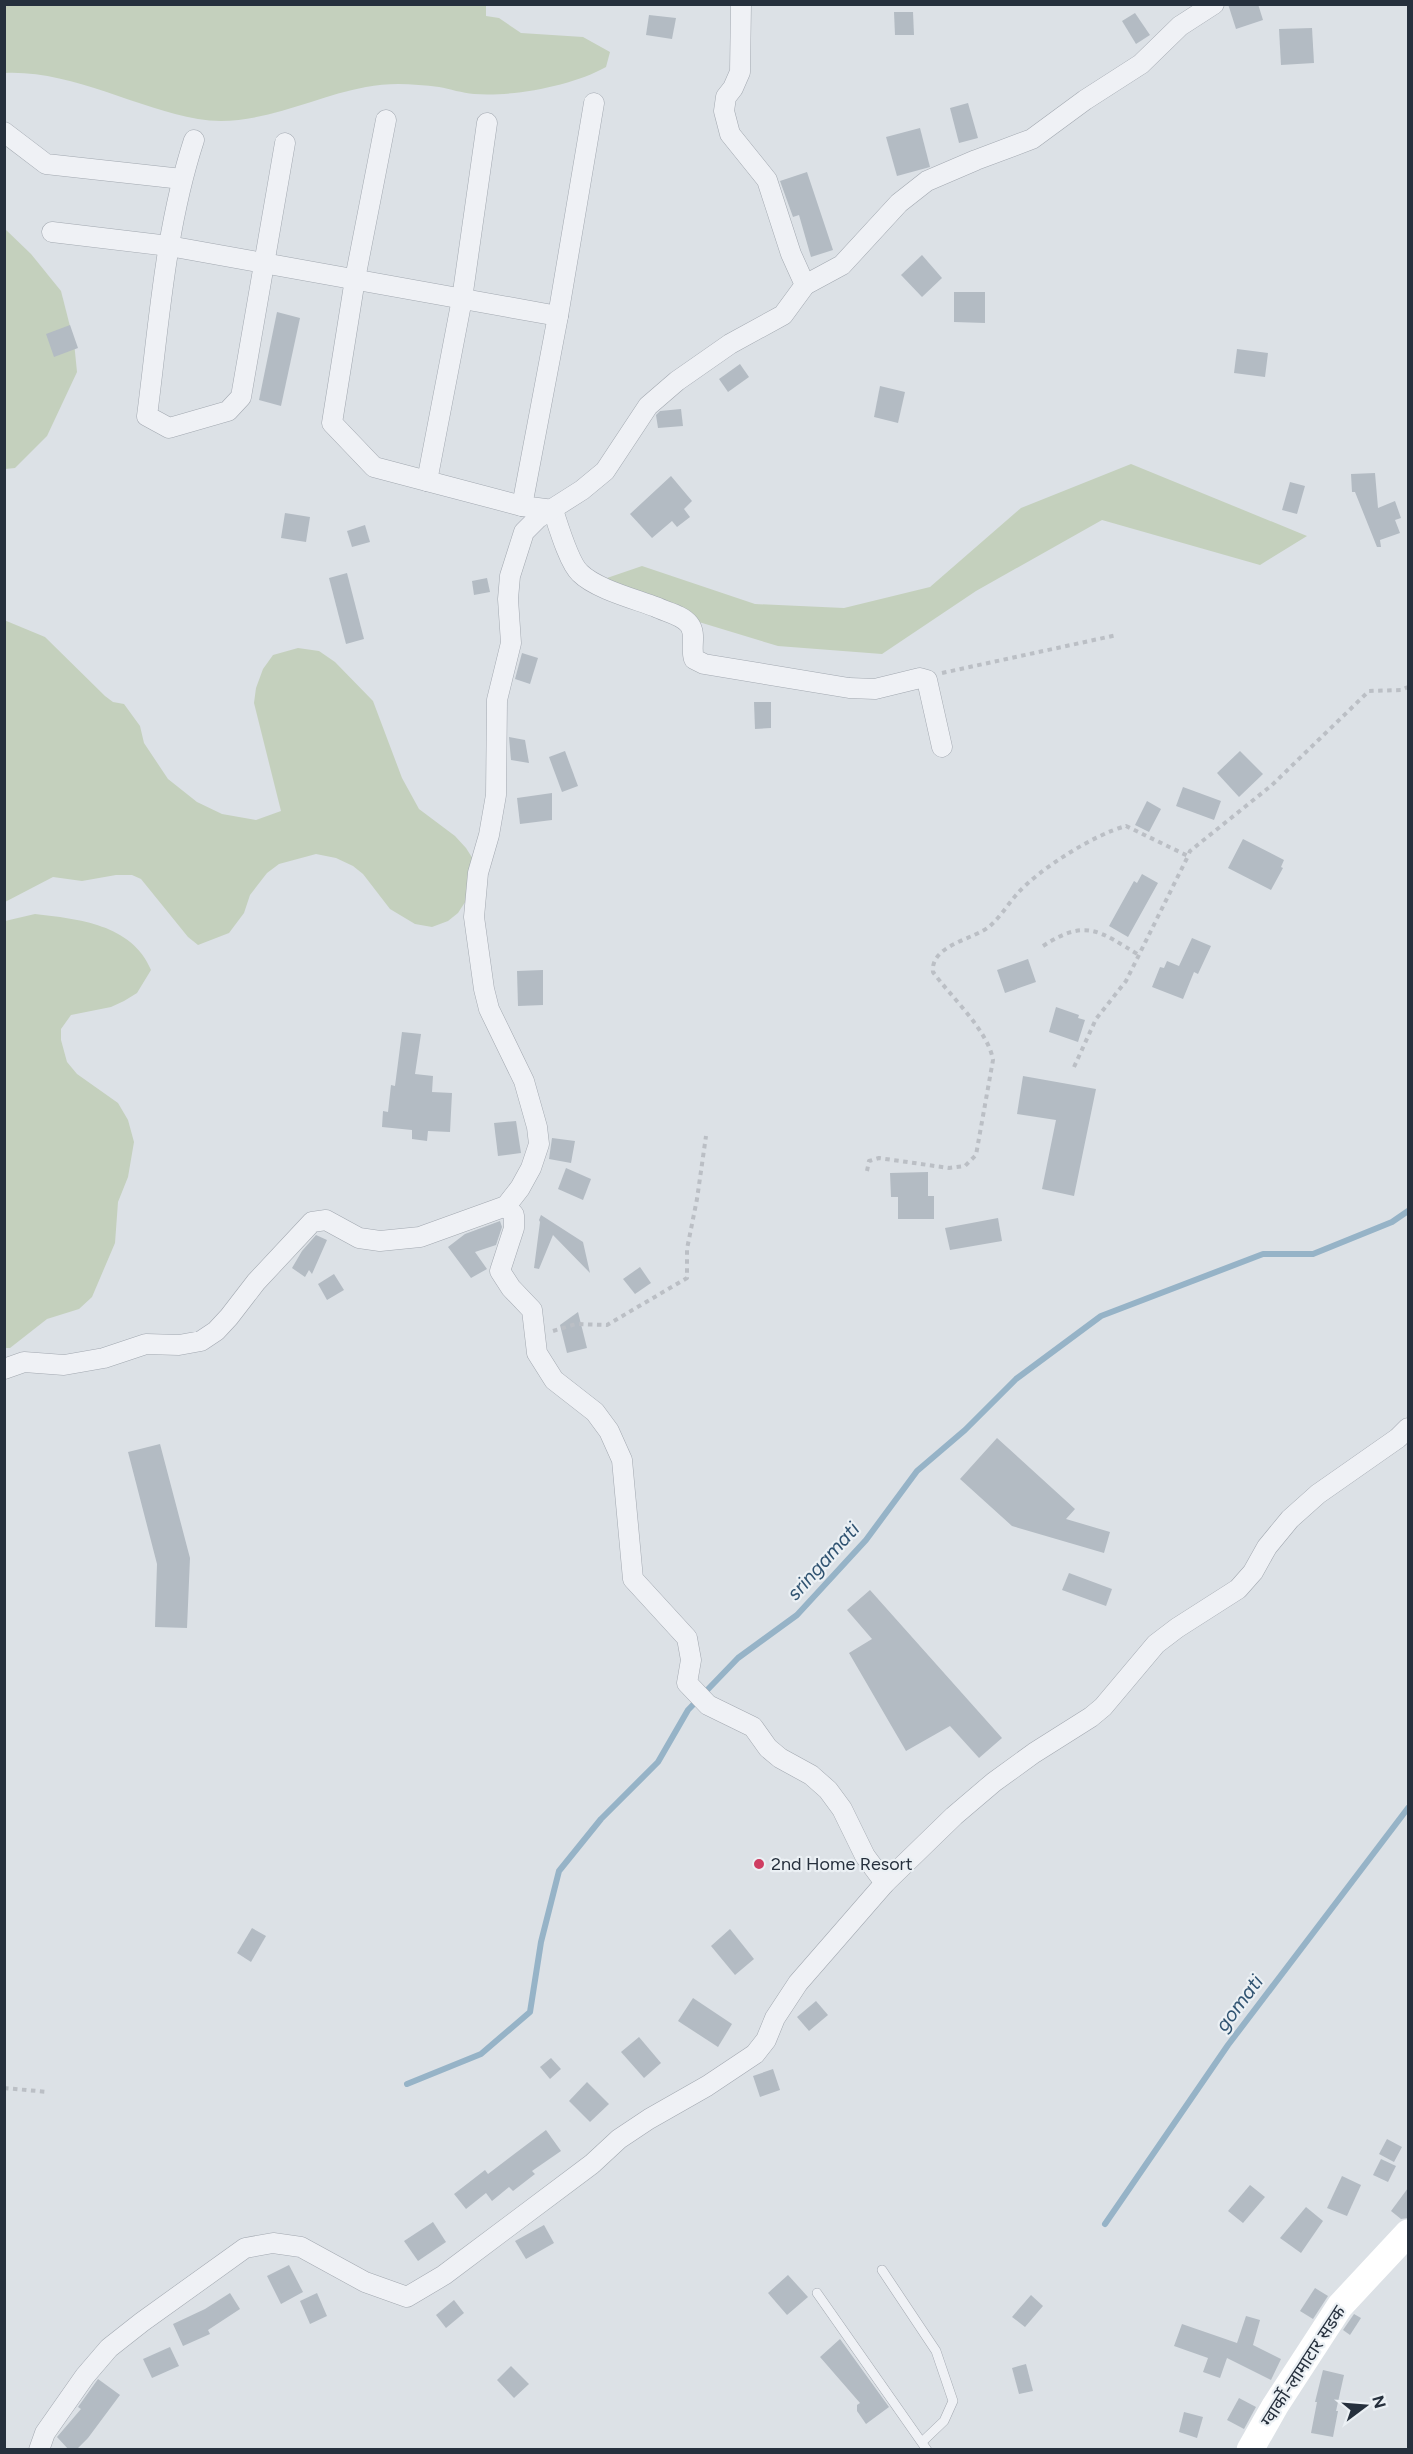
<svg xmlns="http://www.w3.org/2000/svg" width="1413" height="2454" font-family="Figtree,'Noto Sans Devanagari',sans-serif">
  <rect width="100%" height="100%" fill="#dce1e6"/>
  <!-- green -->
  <g fill="#c4d0bd">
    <path d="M4 5H486V16L499 18 521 33 583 37 610 52 606 67C572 86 513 97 474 94 462 93 450 89 439 87 415 84 390 82 366 87 311 97 256 129 198 119 135 108 70 70 5 73Z"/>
    <path d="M4 228 31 254 61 291 74 342 77 372 47 436 15 468 5 469Z"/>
    <path d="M1131 464 1307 536 1260 565 1102 520 976 591 882 654 778 646 666 612 607 578 642 566 755 604 844 608 930 587 1021 508Z"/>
    <path d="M4 620 45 637 105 696 113 702 124 704 140 726 144 743 168 779 197 802 222 814 256 820 281 811 254 703 256 688 263 669 273 655 298 648 319 651 335 662 373 701 402 778 419 809 455 836 466 848 473 859 469 896 458 913 448 921 432 927 415 924 390 909 363 874 353 866 336 858 316 854 279 864 267 873 250 895 244 913 229 933 198 945 188 937 141 879 132 875H116L82 881 53 877 5 902Z"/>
    <path d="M35 914C78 919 132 924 151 970L137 993 124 1001 111 1007 71 1015 61 1029V1040L67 1062 77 1074 118 1103 128 1120 134 1142 128 1177 118 1202 115 1243 92 1297 79 1309 47 1319 10 1348H5V921Z"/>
  </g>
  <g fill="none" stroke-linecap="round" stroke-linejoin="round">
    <!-- stream -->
    <g stroke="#96b3c7" stroke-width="6">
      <path d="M407 2084 481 2054 530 2012 541 1942 559 1871 601 1819 658 1762 688 1710 738 1658 797 1615 866 1540 917 1471 965 1430 1016 1379 1101 1316 1263 1254H1313L1392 1222 1408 1211"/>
      <path d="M1105 2224 1228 2045 1408 1808"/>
    </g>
  </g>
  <!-- building -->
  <g fill="#b3bbc3">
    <path d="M1228 4H1258L1263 20 1236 29Z"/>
    <path d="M894 12H913L914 35H895Z"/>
    <path d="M1135 13 1150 35 1136 44 1122 21Z"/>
    <path d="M649 15 676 18 672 39 646 35Z"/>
    <path d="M1312 28 1314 63 1281 65 1279 29Z"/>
    <path d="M968 103 978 138 959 143 950 108Z"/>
    <path d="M920 128 930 167 897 176 886 137Z"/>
    <path d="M807 172 833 250 811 257 799 215 793 217 780 181Z"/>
    <path d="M922 255 942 278 922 297 901 275Z"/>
    <path d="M954 292H985V323L954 322Z"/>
    <path d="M277 312 300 318 281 406 259 400Z"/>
    <path d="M70 325 78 348 54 357 46 334Z"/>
    <path d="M1237 349 1268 353 1265 377 1234 373Z"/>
    <path d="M740 364 749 377 728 392 719 379Z"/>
    <path d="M880 386 905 392 898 423 874 417Z"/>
    <path d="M681 409 683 426 658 428 656 415 660 411Z"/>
    <path d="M1375 473 1378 508 1395 501 1401 518 1395 520 1400 533 1380 540 1381 547H1377L1355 492H1352L1351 474Z"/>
    <path d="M671 476 692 501 684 509 690 517 677 527 672 521 652 538 630 514Z"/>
    <path d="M1290 482 1305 486 1297 514 1282 510Z"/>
    <path d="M285 513 310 517 306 542 281 538Z"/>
    <path d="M365 525 370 542 352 547 347 531Z"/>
    <path d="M347 573 364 639 346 644 329 578Z"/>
    <path d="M487 578 490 592 474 595 472 581Z"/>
    <path d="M522 653 538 658 530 684 515 679Z"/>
    <path d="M754 702H771V728L755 729Z"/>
    <path d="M509 737 525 740 529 763 511 760Z"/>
    <path d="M565 751 578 786 562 792 549 757Z"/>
    <path d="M1240 751 1263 774 1239 797 1217 773Z"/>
    <path d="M1183 787 1221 801 1214 820 1176 806Z"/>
    <path d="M552 793V820L520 824 517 798Z"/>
    <path d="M1147 801 1161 809 1149 832 1135 825Z"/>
    <path d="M1243 839 1284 860 1281 867 1283 868 1271 890 1228 868Z"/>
    <path d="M1142 874 1158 883 1128 937 1109 926 1134 881 1137 883Z"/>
    <path d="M1192 938 1211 946 1198 974 1194 972 1183 999 1152 987 1160 967 1164 968 1167 961 1179 966Z"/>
    <path d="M1028 959 1036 982 1005 993 997 970Z"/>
    <path d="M543 970V1005L518 1006 517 971Z"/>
    <path d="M1056 1007 1079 1015 1078 1018 1085 1020 1078 1042 1049 1032Z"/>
    <path d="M402 1032 421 1034 415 1074 433 1076 432 1092 452 1093 450 1132 428 1131 427 1141 412 1139V1130L382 1127 383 1111 388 1112 391 1085 395 1086Z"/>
    <path d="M1023 1076 1096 1089 1074 1196 1042 1189 1056 1120 1017 1114Z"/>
    <path d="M516 1121 521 1153 498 1156 494 1123Z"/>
    <path d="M552 1138 575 1141 571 1163 549 1159Z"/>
    <path d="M566 1168 591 1179 583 1200 558 1189Z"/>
    <path d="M928 1172V1196H934V1219H898V1197H891L890 1173Z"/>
    <path d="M541 1215 583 1242 590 1273 553 1235 539 1269 534 1268 540 1222 539 1220Z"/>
    <path d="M998 1218 1002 1241 950 1250 945 1228Z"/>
    <path d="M500 1221 502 1227 496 1245 475 1252 487 1269 471 1278 448 1247 465 1234Z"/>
    <path d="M316 1235 327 1240 312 1274 309 1270 305 1277 292 1268 302 1251Z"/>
    <path d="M640 1267 651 1283 635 1294 623 1279Z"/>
    <path d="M334 1274 344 1290 327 1300 318 1284Z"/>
    <path d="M578 1312 587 1348 567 1353 560 1325Z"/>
    <path d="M997 1438 1075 1509 1066 1519 1110 1532 1104 1553 1012 1526 960 1479Z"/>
    <path d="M160 1444 190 1558 187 1628 155 1627 157 1564 128 1452Z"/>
    <path d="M1069 1573 1112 1589 1106 1606 1062 1590Z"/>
    <path d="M870 1590 1002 1738 979 1758 950 1726 906 1751 849 1653 872 1639 847 1610Z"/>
    <path d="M252 1928 266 1936 251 1962 237 1953Z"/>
    <path d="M730 1929 754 1959 735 1975 711 1946Z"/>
    <path d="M693 1998 732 2024 718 2047 678 2021Z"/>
    <path d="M816 2001 828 2015 809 2031 797 2017Z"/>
    <path d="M639 2037 661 2063 644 2078 621 2052Z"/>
    <path d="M551 2058 561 2069 550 2079 540 2067Z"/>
    <path d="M773 2069 780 2090 760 2097 753 2076Z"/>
    <path d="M587 2082 609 2104 590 2122 569 2101Z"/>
    <path d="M546 2130 561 2151 532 2171 535 2174 513 2191 509 2187 492 2201 486 2193 466 2209 454 2194 485 2170 488 2174Z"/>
    <path d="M1387 2139 1402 2147 1394 2162 1379 2154Z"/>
    <path d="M1381 2159 1396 2166 1388 2182 1373 2175Z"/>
    <path d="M1342 2176 1361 2185 1347 2216 1327 2208Z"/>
    <path d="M1250 2185 1265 2197 1243 2223 1228 2211Z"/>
    <path d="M1408 2188V2218L1401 2219 1391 2211Z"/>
    <path d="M1306 2207 1323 2221 1301 2253 1280 2238Z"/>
    <path d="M433 2222 446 2242 418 2261 404 2241Z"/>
    <path d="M544 2225 554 2243 526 2259 515 2241Z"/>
    <path d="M289 2265 303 2292 281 2304 267 2276Z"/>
    <path d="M788 2275 808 2297 787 2315 768 2293Z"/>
    <path d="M1315 2288 1328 2296 1313 2319 1300 2311Z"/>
    <path d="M230 2293 240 2309 208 2330 210 2334 183 2346 173 2324 205 2309Z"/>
    <path d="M317 2293 327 2316 310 2324 300 2301Z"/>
    <path d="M1031 2295 1043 2306 1025 2327 1012 2317Z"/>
    <path d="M454 2300 464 2313 446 2328 436 2315Z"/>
    <path d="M1354 2314 1361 2318 1350 2335 1343 2330Z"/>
    <path d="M1246 2316 1260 2320 1253 2345 1281 2359 1271 2380 1227 2358 1220 2378 1203 2372 1208 2358 1174 2346 1182 2324 1237 2343Z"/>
    <path d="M840 2339 889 2407 866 2424 857 2411V2405L860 2403 820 2357Z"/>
    <path d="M170 2347 179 2366 152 2378 143 2359Z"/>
    <path d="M1026 2364 1033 2391 1019 2394 1012 2368Z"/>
    <path d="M511 2366 529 2384 514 2398 497 2380Z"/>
    <path d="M1323 2370 1344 2375 1336 2411H1338L1333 2437 1311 2433 1317 2402H1315Z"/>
    <path d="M98 2379 120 2395 88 2438 76 2450H69L57 2437 81 2409 78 2407Z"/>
    <path d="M1239 2398 1256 2407 1244 2429 1227 2420Z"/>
    <path d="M1184 2412 1203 2417 1197 2438 1179 2432Z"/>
  </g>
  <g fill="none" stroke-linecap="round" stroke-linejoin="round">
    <!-- lane casing -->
    <g stroke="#a2a8b0" stroke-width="10">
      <g id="lane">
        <path d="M882 2270 936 2351 953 2401 944 2421 922 2442"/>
        <path d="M817 2293 927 2450"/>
      </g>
    </g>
    <!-- street casing -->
    <g stroke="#a2a8b0" stroke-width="21">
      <g id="street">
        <path d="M594 103 558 316 522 506 553 510C558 525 569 563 580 573 596 589 635 599 656 607 666 612 682 615 689 624 697 634 690 647 694 659L704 664 849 688 875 689 920 678 927 680 942 747"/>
        <path d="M386 120 355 279 332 423 374 467 427 481"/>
        <path d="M487 123 462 299 427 481 522 506"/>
        <path d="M4 132 46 164 182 179"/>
        <path d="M194 140C165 229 159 324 147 416L169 428 228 411 241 397 285 143"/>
        <path d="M52 232 169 246 558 316"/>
        <path d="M805 285 842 265 899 203 927 181 976 160 1032 139 1085 100 1141 64 1180 26 1214 4"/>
        <path d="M506 1206 514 1215V1228L500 1271 511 1288 532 1310 537 1353 554 1380 595 1412 609 1431 622 1460 633 1579 687 1638 691 1660 687 1683 708 1705 753 1727 768 1748 780 1758 811 1775 828 1790 842 1809 865 1856 885 1883"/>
        <path d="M4 1369 24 1362 64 1365 104 1358 146 1344 179 1345 201 1341 216 1331 229 1317 256 1282 312 1222 326 1220 359 1238 380 1241 420 1237 506 1206 520 1188 531 1168 539 1144 537 1127 524 1081 489 1009 484 989 474 917 478 873 489 835 496 795 497 700 511 643 508 599 510 576 524 532 538 518 582 490 605 471 648 406 677 381 730 344 783 315 805 285 791 254 767 180 730 134 724 111 726 97 733 88 740 72 741 4"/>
        <path d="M39 2450 45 2433 85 2376 109 2348 142 2322 245 2248 273 2243 301 2247 365 2282 407 2297 444 2275 592 2164 619 2139 649 2119 707 2086 755 2054 766 2040 775 2018 798 1983 885 1883 954 1816 994 1782 1034 1753 1091 1717 1103 1707 1156 1644 1177 1628 1238 1589 1253 1572 1267 1547 1290 1519 1318 1494 1398 1438 1408 1428"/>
      </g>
    </g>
    <!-- path -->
    <g stroke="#bbbfc5" stroke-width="4" stroke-dasharray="4.5 4.5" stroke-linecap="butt">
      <path d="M942 673 1117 635"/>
      <path d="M1043 946C1086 918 1099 931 1139 955"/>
      <path d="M1074 1067 1096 1019 1126 981 1188 856"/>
      <path d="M867 1171 869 1161 879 1158 949 1168 965 1166 976 1155 993 1060C988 1030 950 996 933 972 930 945 975 939 990 926 1001 916 1008 904 1017 894 1039 869 1095 834 1126 826L1188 856 1190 851 1272 785 1369 691 1401 690 1408 687"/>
      <path d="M553 1331 576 1324 607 1325 687 1278V1249L697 1199 706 1136"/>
      <path d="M4 2088 48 2092"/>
    </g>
    <!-- lane -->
    <use href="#lane" stroke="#eff1f5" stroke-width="9"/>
    <!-- street -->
    <use href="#street" stroke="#eff1f5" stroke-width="20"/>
    <!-- secondary -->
    <path stroke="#fff" stroke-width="27" d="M1250 2450 1275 2406 1340 2306 1408 2233"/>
  </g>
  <!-- markers -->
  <circle fill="#cf3d62" stroke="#ebf0f4" stroke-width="2" cx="759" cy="1864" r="6"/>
  <g text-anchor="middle" stroke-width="4.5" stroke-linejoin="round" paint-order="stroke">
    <!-- poi labels -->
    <g font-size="18" fill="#26303d" stroke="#ebf0f4" text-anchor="start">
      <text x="771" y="1870">2nd Home Resort</text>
    </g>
    <!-- street labels -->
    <g font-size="18" fill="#26303d" stroke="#ebf0f4">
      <text transform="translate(1303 2366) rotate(-57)" y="6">ग्वार्को-लामाटार सडक</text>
    </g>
    <!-- water labels -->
    <g font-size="20" font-style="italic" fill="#305371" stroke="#ebf0f4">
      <text transform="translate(823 1561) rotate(-48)" y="7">sringamati</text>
      <text transform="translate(1239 2003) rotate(-53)" y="7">gomati</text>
    </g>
  </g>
  <!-- border -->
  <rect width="1413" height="2454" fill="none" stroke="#26303d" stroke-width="12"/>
  <!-- north arrow -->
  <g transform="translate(1365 2406) rotate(74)" stroke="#ebf0f4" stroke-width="4.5" paint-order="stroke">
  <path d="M0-4.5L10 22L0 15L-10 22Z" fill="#26303d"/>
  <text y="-9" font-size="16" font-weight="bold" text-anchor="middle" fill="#26303d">N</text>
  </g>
</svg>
